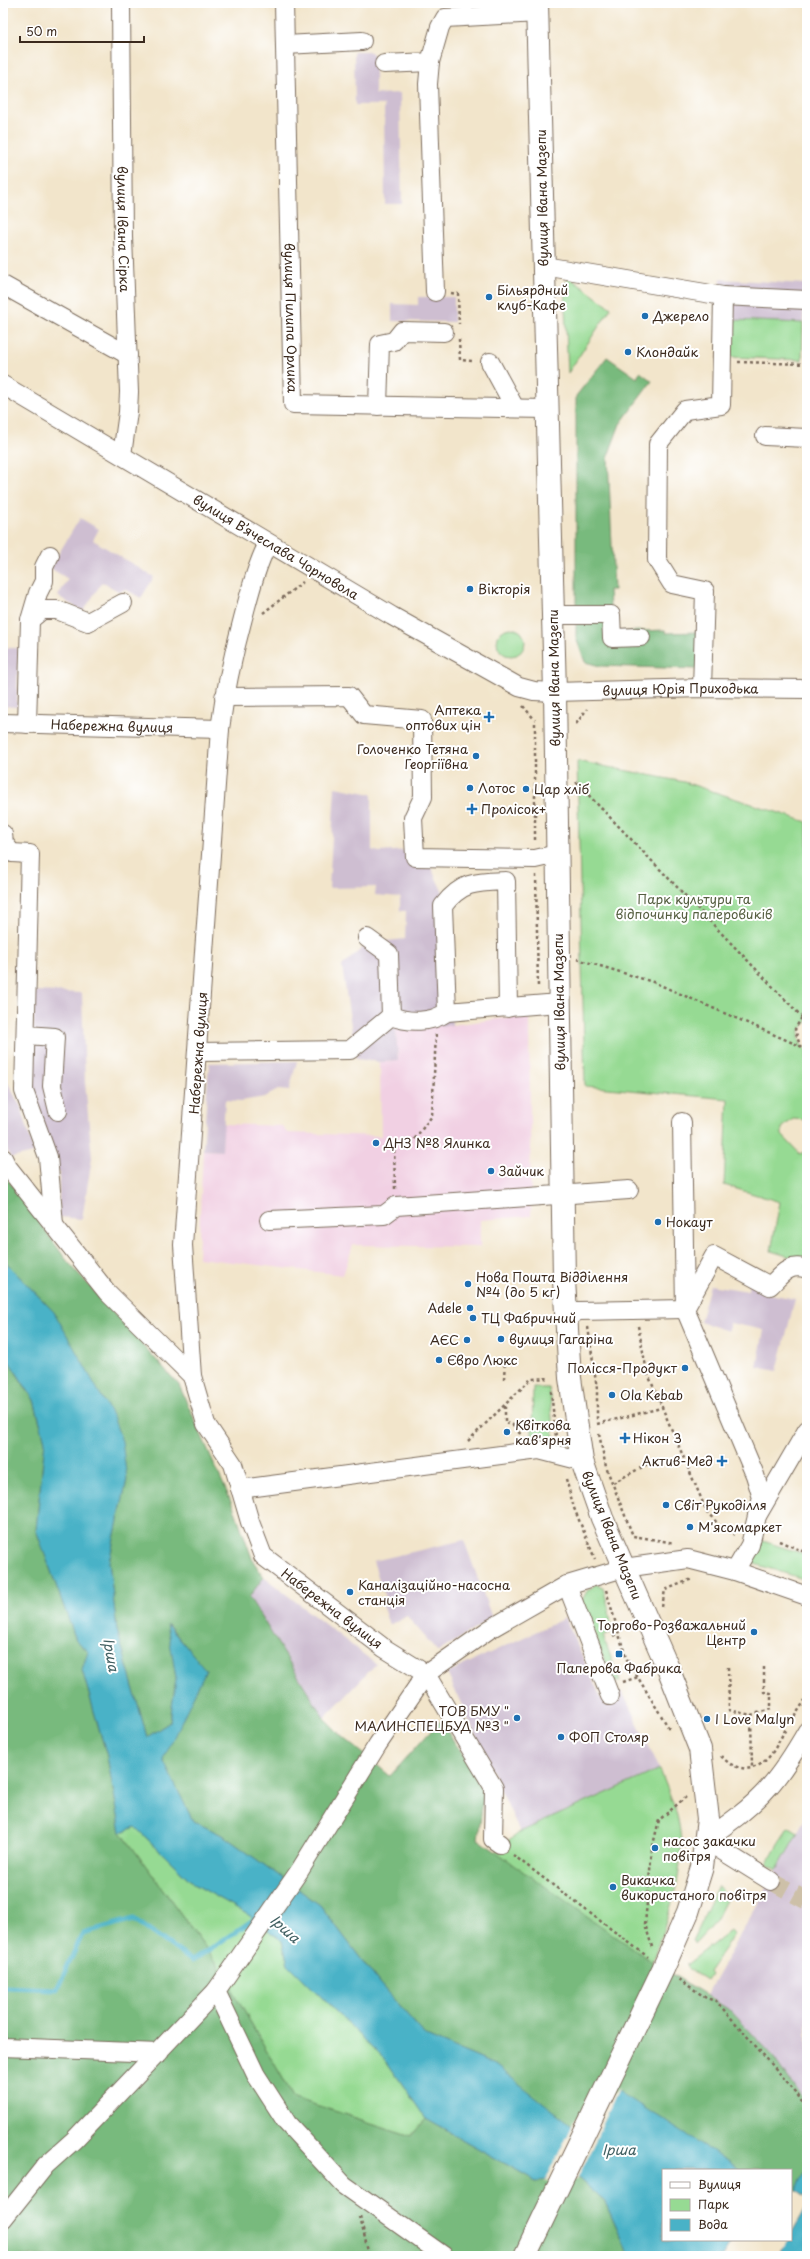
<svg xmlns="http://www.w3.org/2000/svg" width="810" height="2259" font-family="'Playpen Sans',sans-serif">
  <rect width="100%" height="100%" fill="#fff"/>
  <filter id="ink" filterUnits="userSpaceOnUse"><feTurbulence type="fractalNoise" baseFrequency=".025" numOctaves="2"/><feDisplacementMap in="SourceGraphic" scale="8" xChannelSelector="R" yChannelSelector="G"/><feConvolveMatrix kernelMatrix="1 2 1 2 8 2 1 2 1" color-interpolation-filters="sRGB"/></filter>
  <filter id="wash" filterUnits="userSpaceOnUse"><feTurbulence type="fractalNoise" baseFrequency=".012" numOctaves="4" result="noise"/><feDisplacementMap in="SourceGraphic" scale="16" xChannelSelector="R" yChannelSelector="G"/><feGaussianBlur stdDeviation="0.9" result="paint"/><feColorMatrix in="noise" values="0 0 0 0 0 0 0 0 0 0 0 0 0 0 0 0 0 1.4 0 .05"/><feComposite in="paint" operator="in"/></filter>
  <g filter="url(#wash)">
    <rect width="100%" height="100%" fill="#f2e5cb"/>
    <!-- built -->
    <path fill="#f1d0e3" d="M529 1015 531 1216 480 1220V1247L353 1245 343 1275 198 1258 203 1150 222 1151 223 1124 282 1126 287 1133 381 1136 380 1062 398 1061 396 1029 452 1025Z"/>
    <!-- industrial -->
    <g fill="#cebed1">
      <path d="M354 52H371L375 57V94L400 93 402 204H385L384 105H355Z"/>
      <path d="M720 279 805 284 803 323 733 320Z"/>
      <path d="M418 297H454V322L392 321V304L418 305Z"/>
      <path d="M80 518 99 529 93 540 154 577 141 598 125 589 120 592 102 582 83 612 58 596 68 579 50 568Z"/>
      <path d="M3 648H18L17 707 3 706Z"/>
      <path d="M335 787 372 794V850L379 852 422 849 447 901 452 1025 396 1029 398 1061 380 1062 356 1059 342 966 368 943 405 939 406 911H400V897L375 895 376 887 329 888Z"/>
      <path d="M35 991 82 993 85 1082 92 1158 82 1219 59 1217V1174L31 1091Z"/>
      <path d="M297 1061 289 1091 278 1090 265 1097 241 1101 225 1100 222 1151 203 1150 209 1063Z"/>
      <path d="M3 1074 22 1109 34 1153 11 1158 3 1142Z"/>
      <path d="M749 1279 765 1293 795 1299 777 1371 757 1367 764 1330 730 1323 728 1331 700 1322 710 1285 748 1291Z"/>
      <path d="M464 1540 492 1618 438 1652 407 1616 389 1625 382 1605 386 1601 373 1561Z"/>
      <path d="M264 1577 376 1664 324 1718 249 1597Z"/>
      <path d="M565 1618 602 1700 622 1691 660 1769 520 1832 447 1673Z"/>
      <path d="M807 1816V2106L775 2058 728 2008 707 1994Z"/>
    </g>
    <!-- green -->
    <g fill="#96da93" stroke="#688258">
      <path d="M570 278 611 308 568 373 564 284Z"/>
      <path d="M733 320 803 323 802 360 731 357Z"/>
      <circle cx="511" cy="642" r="14"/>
      <path d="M577 761 684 782 807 822V1022C797 1029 796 1043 807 1050V1120L793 1119 782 1128V1135L800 1154 807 1150V1262L771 1251 780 1202 724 1185 728 1099 585 1086Z"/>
      <path d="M533 1388H549L554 1438H532Z"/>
      <path d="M760 1540 807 1555V1580L745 1561Z"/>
      <path d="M596 1584 603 1587 609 1610 612 1632 603 1636 620 1681 614 1683 581 1602 587 1591Z"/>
      <path d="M660 1769C666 1787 676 1806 679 1825 688 1870 666 1920 652 1962L807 2146 796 2190 791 2188V2170L478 1839 495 1852 520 1832Z"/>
      <path d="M135 1827 194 1884 246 1913 282 1941 288 1964 387 2062 426 2119 411 2136 294 2098 216 1962 121 1832Z"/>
      <path d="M788 1827 798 1833 777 1870 767 1864Z"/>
      <path d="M718 1886 728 1896 716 1920 695 1943 692 1941Z"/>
      <path d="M730 1931 733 1934 732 1938 708 1972 710 1975 706 1980 687 1968 686 1965Z"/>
    </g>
    <!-- forest -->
    <g fill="#78ba7d" stroke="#5a724e">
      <path d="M607 357 637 378 640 372 652 381 620 424 608 456 614 590H609L612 642 616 632 665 630 666 633 699 632 698 669 600 666 585 662 576 638V396Z"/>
      <path d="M3 1173 68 1262 179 1385 234 1508 253 1561 264 1577 249 1597 324 1718 341 1735 390 1776 440 1721 464 1756 484 1792 478 1839 652 1962 728 2008 775 2058 807 2106V2170L796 2190 791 2188V2170H674L610 2157 495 2065 426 2036 380 1984 320 1905 224 1836 193 1821 162 1760 205 1670 168 1624 176 1678 170 1722 147 1737 117 1630 109 1562 127 1479 54 1312 8 1265 3 1254Z"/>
      <path d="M3 1352 34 1401 45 1441 36 1530 76 1640 88 1651 82 1670 107 1756 121 1832 216 1962 294 2098 411 2136 426 2119 536 2181 578 2178 605 2202 629 2256H3Z"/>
    </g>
    <!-- water -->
    <g fill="#49b2c7" stroke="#426e72">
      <path d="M3 1254 8 1265 54 1312 113 1417 122 1441 127 1479 109 1562 117 1630 147 1737 170 1722 176 1678 167 1624 206 1670 163 1760 193 1821 224 1836 320 1905 380 1984 426 2036 495 2065 572 2125 618 2091 741 2170H663V2240H732L723 2256H633L627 2251 605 2202 578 2178 536 2181 426 2119 387 2062 288 1964 282 1941 246 1913 194 1884 135 1827 121 1832 107 1756 82 1670 88 1651 76 1640 36 1530 45 1441 34 1400 3 1352Z"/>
      <path d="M806 2170H807V2198L796 2190Z"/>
      <path d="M805 2210H807V2256H778L787 2240H791V2234Z"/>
    </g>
    <!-- pier -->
    <path fill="#f2e5cb" d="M619 2089 577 2180 545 2182 574 2121Z"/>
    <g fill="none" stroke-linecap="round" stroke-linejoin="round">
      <!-- stream -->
      <path stroke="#49b2c7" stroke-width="5" d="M3 1987 57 1989 83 1933 134 1919 192 1961 259 1916"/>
    </g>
  </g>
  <g filter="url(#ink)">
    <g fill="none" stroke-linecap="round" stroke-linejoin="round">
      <!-- minor-tunnel -->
      <path stroke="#cdc0a8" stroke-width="18" stroke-dasharray="18 9" stroke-linecap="butt" d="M771 1881 807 1901"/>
      <!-- minor casing -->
      <g stroke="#7b6b5b" stroke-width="20">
        <g id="minor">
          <path id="s1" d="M121 3 123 237 129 392 128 412 122 455"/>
          <path id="s2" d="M284 3 293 404 547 409"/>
          <path d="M285 45 362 41"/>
          <path d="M430 62 428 84 435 292"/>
          <path d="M384 64 430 62 440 27 445 18 538 13"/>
          <path d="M544 266 723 296 807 300"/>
          <path d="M3 285 128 355"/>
          <path d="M490 362 515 408"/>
          <path id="s3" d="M3 385 392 616 519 687 534 691 555 692 702 688 807 689"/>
          <path d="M378 406 380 344 394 341 402 331 444 332"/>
          <path d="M765 436 807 438"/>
          <path id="s4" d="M268 543C256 567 250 592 243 618 233 655 225 691 220 729L183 1245 192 1376 206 1424 233 1464 250 1522 263 1556 384 1648 426 1674 494 1788 493 1839 500 1844"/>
          <path d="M553 615H611L612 638 641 637"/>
          <path d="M30 620 42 610H57L88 622 123 603"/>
          <path d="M702 688 705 591 672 584 657 560 658 444 685 410 721 405 723 296"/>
          <path d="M224 697 349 696 364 715 422 720 423 797 413 818 415 857 535 859 557 854"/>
          <path id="s5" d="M3 723 220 729"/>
          <path d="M27 724 30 620 38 593 44 581V567L50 555"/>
          <path d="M3 834 4 843 12 853 30 854 24 1091 48 1157 54 1224"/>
          <path d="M367 938 389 954 391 1016"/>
          <path d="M447 1012 443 906C462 881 477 882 506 881L508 1008"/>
          <path d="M26 1035 55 1037 52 1086 58 1111"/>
          <path d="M198 1052 350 1050 391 1016C409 1023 431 1023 447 1012L559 1003"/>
          <path d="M682 1122 685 1309 755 1475 762 1498 757 1516"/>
          <path d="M3 1158 7 1166 107 1292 192 1376"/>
          <path d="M269 1220 384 1215 396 1206 629 1190"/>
          <path d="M566 1319 578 1311 685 1309 714 1256 770 1286C782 1274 789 1263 807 1269"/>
          <path d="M240 1489 539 1450 582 1461"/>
          <path d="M735 1571 750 1545 757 1516 807 1430"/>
          <path d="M567 1585 610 1696"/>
          <path d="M771 1881 705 1840C728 1824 751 1808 769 1787 784 1770 796 1750 807 1731"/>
          <path d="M216 1991 256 2075 287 2123 344 2185 444 2256"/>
          <path d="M3 2047 159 2053"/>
          <path d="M3 2219 46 2165 74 2140 216 1991 300 1870 378 1744 426 1674 490 1629 567 1585 624 1568 688 1559 735 1571 807 1596"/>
        </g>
      </g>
      <!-- major casing -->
      <g stroke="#7b6b5b" stroke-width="24">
        <path id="major" d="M525 2256 663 1969 688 1912 702 1867 708 1819 700 1749 668 1668 602 1518 582 1461 570 1378 564 1280 555 692 537 3"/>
      </g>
      <!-- path -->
      <g stroke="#7b6b5b" stroke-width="2.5" stroke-dasharray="3 3" stroke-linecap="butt">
        <path d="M451 293 458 294 459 324"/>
        <path d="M459 339 460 360 473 361"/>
        <path d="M738 362 807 364"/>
        <path d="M263 613 303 582"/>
        <path d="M523 706 535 720"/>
        <path d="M535 723V842"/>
        <path d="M576 724 587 709"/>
        <path d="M576 782 802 1017"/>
        <path d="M536 875 538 988"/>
        <path d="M577 959 653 982 800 1046"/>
        <path d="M807 1015 802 1017 795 1029 800 1046 807 1050"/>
        <path d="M395 1189 394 1145 413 1141 432 1116 436 1034"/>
        <path d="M528 1321 548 1320"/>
        <path d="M638 1326 647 1372 707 1512 719 1525 734 1535"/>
        <path d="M588 1327 597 1389V1420"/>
        <path d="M504 1379 505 1358"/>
        <path d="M551 1391 556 1437"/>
        <path d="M505 1406V1423L517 1426V1431L522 1435"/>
        <path d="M597 1424 661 1408"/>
        <path d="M599 1434 606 1467 633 1536 674 1543"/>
        <path d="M468 1441 531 1379 550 1378"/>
        <path d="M566 1479 574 1508 595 1559"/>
        <path d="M613 1483 653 1461"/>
        <path d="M779 1541 807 1553"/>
        <path d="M606 1590 626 1658 670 1730"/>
        <path d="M662 1607 665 1590 692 1579"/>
        <path d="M613 1636 619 1632"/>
        <path d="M728 1667 729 1710 751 1715 752 1767"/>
        <path d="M628 1672 633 1669"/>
        <path d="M623 1682 638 1677"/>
        <path d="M751 1715 771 1709V1693L764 1692V1666"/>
        <path d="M791 1722 807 1697"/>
        <path d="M721 1756C734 1770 752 1774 767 1759 775 1751 780 1738 786 1729"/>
        <path d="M513 1855 648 1957"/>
        <path d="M652 1947 645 1924 652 1849 659 1820 686 1797"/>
        <path d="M679 1979 706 1998 716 2001 796 2092 807 2111"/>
        <path d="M360 2217 369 2256"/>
      </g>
      <!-- minor -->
      <use href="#minor" stroke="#fff" stroke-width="18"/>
      <!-- major -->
      <use href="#major" stroke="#fff" stroke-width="22"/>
    </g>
  </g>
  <!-- markers -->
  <g fill="#1f6fb2" stroke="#fff" stroke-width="1.5">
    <circle cx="489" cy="297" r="4"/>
    <circle cx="645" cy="316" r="4"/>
    <circle cx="628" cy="352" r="4"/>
    <circle cx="470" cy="589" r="4"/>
    <path d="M487 711h4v4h4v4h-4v4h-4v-4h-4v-4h4z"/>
    <circle cx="476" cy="756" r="4"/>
    <circle cx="470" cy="788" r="4"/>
    <circle cx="526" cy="789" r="4"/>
    <path d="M470 803h4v4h4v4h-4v4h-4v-4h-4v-4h4z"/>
    <circle cx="376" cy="1143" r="4"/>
    <circle cx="491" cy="1171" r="4"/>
    <circle cx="658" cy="1222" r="4"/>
    <circle cx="468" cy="1284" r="4"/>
    <circle cx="470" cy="1308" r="4"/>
    <circle cx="473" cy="1318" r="4"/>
    <circle cx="501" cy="1339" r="4"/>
    <circle cx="467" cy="1340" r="4"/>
    <circle cx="439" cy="1360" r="4"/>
    <circle cx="685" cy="1368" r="4"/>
    <circle cx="612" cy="1395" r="4"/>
    <circle cx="507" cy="1432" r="4"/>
    <path d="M623 1432h4v4h4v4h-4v4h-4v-4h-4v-4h4z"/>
    <path d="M720 1455h4v4h4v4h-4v4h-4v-4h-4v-4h4z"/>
    <circle cx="666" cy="1505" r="4"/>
    <circle cx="690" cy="1527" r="4"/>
    <circle cx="350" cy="1592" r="4"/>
    <circle cx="754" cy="1632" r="4"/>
    <rect x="615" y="1650" width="8" height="8" rx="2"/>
    <circle cx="517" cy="1718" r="4"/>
    <circle cx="707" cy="1719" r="4"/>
    <circle cx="561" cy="1737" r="4"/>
    <circle cx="655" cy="1848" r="4"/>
    <circle cx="613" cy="1887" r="4"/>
  </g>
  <g text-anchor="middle" stroke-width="4" stroke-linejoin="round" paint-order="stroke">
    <!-- street labels -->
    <g font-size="13" fill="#3b2a1e" stroke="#fff">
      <text transform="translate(542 198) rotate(-91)" y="5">вулиця Івана Мазепи</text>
      <text dy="5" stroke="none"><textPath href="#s1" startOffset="226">вулиця Івана Сірка</textPath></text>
      <text dy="5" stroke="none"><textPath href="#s2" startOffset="315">вулиця Пилипа Орлика</textPath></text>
      <text transform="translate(276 547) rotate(31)" y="5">вулиця Вʼячеслава Чорновола</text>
      <text transform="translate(554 678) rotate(-91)" y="5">вулиця Івана Мазепи</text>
      <text dy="5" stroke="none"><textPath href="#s3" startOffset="760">вулиця Юрія Приходька</textPath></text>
      <text dy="5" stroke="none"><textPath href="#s5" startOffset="109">Набережна вулиця</textPath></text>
      <text transform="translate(559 1002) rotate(-91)" y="5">вулиця Івана Мазепи</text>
      <text transform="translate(198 1053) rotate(-86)" y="5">Набережна вулиця</text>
      <text transform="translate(612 1535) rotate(68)" y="5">вулиця Івана Мазепи</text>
      <text dy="5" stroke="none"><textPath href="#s4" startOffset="1123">Набережна вулиця</textPath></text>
    </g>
    <!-- poi labels -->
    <g font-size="13" fill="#3b2a1e" stroke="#fff" text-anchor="start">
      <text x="497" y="295">Більярдний<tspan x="497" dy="15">клуб-Кафе</tspan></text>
      <text x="653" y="321">Джерело</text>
      <text x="636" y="357">Клондайк</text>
      <text x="478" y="594">Вікторія</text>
      <text x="481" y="715" text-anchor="end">Аптека<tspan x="481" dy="15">оптових цін</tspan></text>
      <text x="468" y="754" text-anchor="end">Голоченко Тетяна<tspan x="468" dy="15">Георгіївна</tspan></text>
      <text x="478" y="793">Лотос</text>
      <text x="534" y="794">Цар хліб</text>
      <text x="481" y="814">Пролісок+</text>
      <text x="384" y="1148">ДНЗ №8 Ялинка</text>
      <text x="499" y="1176">Зайчик</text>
      <text x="666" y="1227">Нокаут</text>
      <text x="476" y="1282">Нова Пошта Відділення<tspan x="476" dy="15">№4 (до 5 кг)</tspan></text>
      <text x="462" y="1313" text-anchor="end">Adele</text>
      <text x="481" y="1323">ТЦ Фабричний</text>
      <text x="509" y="1344">вулиця Гагаріна</text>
      <text x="459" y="1345" text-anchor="end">АЄС</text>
      <text x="447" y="1365">Євро Люкс</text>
      <text x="677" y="1373" text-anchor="end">Полісся-Продукт</text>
      <text x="620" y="1400">Ola Kebab</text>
      <text x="515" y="1430">Квіткова<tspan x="515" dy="15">кав'ярня</tspan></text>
      <text x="633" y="1443">Нікон 3</text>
      <text x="713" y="1466" text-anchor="end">Актив-Мед</text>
      <text x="674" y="1510">Світ Рукоділля</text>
      <text x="698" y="1532">М'ясомаркет</text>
      <text x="358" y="1590">Каналізаційно-насосна<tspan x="358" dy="15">станція</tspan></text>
      <text x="746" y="1630" text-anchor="end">Торгово-Розважальний<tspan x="746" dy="15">Центр</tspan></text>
      <text x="619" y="1673" text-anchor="middle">Паперова Фабрика</text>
      <text x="509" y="1716" text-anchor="end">ТОВ БМУ "<tspan x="509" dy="15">МАЛИНСПЕЦБУД №З "</tspan></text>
      <text x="715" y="1724">I Love Malyn</text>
      <text x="569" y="1742">ФОП Столяр</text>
      <text x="663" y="1846">насос закачки<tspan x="663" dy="15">повітря</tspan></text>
      <text x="621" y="1885">Викачка<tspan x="621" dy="15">використаного повітря</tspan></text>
    </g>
    <!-- park labels -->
    <g font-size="13" fill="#565f41" stroke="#fff">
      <text x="694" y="904">Парк культури та<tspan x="694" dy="15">відпочинку паперовиків</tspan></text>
    </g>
    <!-- water labels -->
    <g font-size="14" font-style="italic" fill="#416062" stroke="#fff">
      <text transform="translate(111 1655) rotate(80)" y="5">Ірша</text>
      <text transform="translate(285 1929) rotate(42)" y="5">Ірша</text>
      <text x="619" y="2155">Ірша</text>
    </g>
  </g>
  <!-- margin -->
  <rect width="810" height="2259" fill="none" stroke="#fff" stroke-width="16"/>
  <!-- legend -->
  <rect x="662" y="2169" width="130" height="72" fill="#ffffff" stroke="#b1aaa5"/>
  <rect x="670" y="2182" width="20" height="6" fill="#ffffff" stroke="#b1aaa5"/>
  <text x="698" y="2189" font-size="12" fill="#3b2a1e">Вулиця</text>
  <rect x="670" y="2199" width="20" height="12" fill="#96da93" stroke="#b1aaa5"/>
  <text x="698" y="2209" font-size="12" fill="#3b2a1e">Парк</text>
  <rect x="670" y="2219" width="20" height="12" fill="#49b2c7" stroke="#b1aaa5"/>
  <text x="698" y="2229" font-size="12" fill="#3b2a1e">Вода</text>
  <!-- scale -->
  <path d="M20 36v6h124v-6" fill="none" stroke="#3b2a1e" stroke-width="2"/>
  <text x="26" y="36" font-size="12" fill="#3b2a1e" stroke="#ffffff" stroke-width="3" paint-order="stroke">50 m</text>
</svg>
